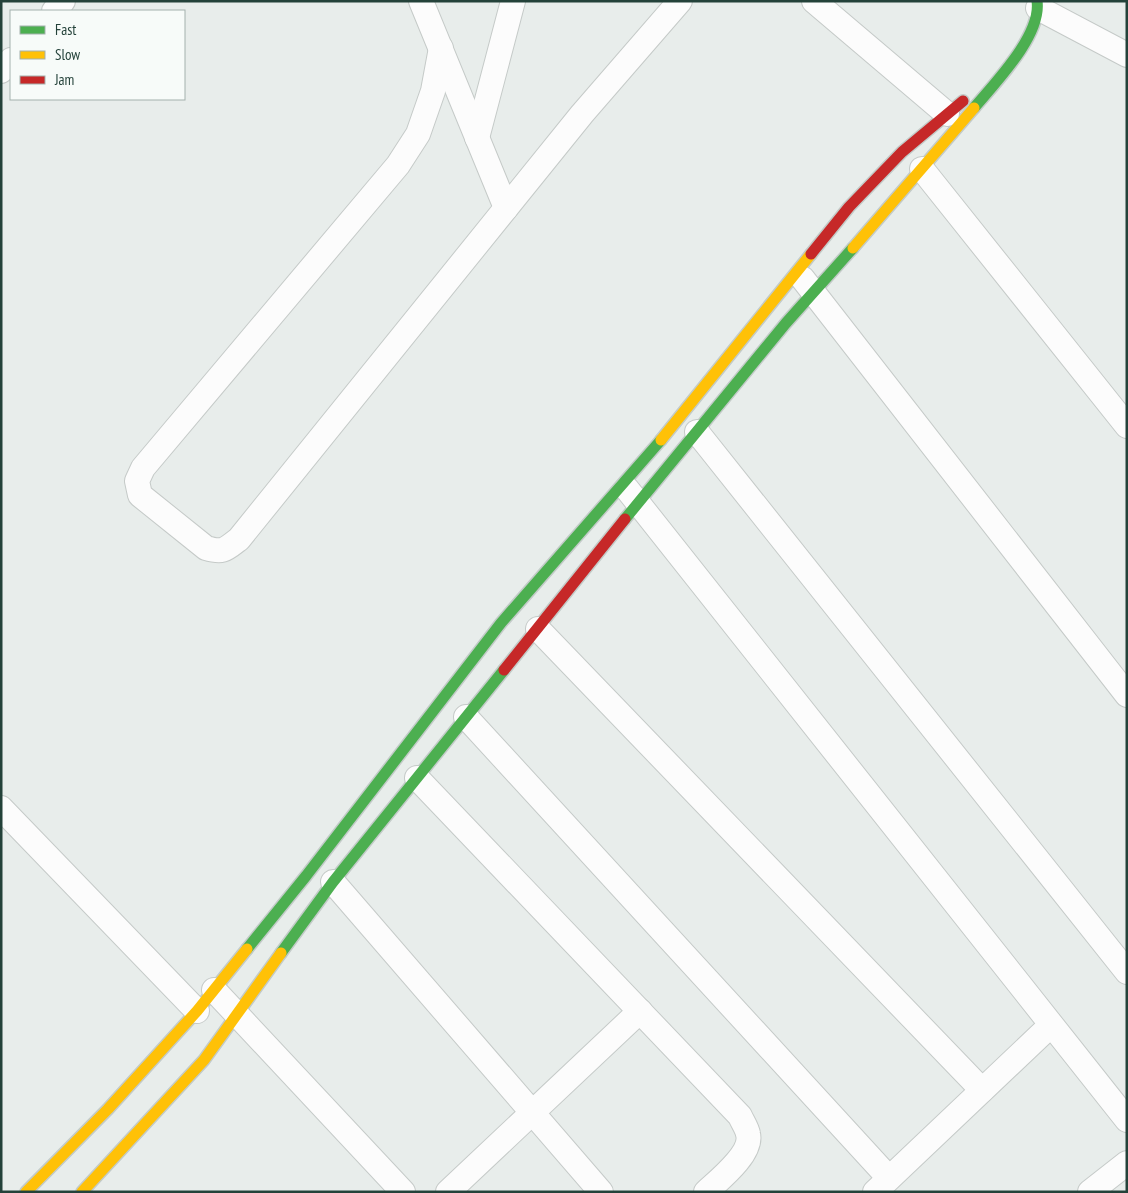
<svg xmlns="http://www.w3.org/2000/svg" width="1128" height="1193" font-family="'PT Sans Narrow',sans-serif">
  <rect width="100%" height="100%" fill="#e8edeb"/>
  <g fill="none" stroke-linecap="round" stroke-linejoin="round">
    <!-- street casing -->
    <g stroke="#c5cac8" stroke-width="26">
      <g id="street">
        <path d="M421 1 506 208"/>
        <path d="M814 1 947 114"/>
        <path d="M1038 8 1127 55"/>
        <path d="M54 11 63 1"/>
        <path d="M441 48 433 91 418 134 398 165 143 468 137 481 140 495 206 548C223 553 225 550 239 539L582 114 680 1"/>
        <path d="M1 71 11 60"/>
        <path d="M477 138 513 1"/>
        <path d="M922 169 1127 426"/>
        <path d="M803 279 1127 695"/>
        <path d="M697 432 1127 972"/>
        <path d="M627 489 1127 1120"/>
        <path d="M538 629 982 1090"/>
        <path d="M466 717 889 1178"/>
        <path d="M417 778 740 1116C742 1121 747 1128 748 1134 753 1153 719 1180 706 1192"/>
        <path d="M1 808 197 1011"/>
        <path d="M333 882 601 1192"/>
        <path d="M214 990 403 1192"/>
        <path d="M448 1192 640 1011"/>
        <path d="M875 1192 1051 1025"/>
        <path d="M1090 1192 1127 1163"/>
      </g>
    </g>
    <!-- fast casing -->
    <g stroke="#c3cbc8" stroke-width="14">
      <g id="fast">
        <path d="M974 108C995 83 1042 35 1037 1"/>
        <path d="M625 519 786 323 853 248"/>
        <path d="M247 949 306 876 501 623 661 440"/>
        <path d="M281 953 333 882 504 670"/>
      </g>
    </g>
    <!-- slow casing -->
    <g stroke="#c3cbc8" stroke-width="14">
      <g id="slow">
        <path d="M853 248 974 108"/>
        <path d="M661 440 811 254"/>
        <path d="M26 1192 108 1109 197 1011 247 949"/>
        <path d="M82 1192 204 1060 281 953"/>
      </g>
    </g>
    <!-- jam casing -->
    <g stroke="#c3cbc8" stroke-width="14">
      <g id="jam">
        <path d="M811 254 849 207 902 152 963 101"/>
        <path d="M504 670 625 519"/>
      </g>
    </g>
    <!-- street -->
    <use href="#street" stroke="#fcfcfc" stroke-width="24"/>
    <!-- fast -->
    <use href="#fast" stroke="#4caf50" stroke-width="11"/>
    <!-- slow -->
    <use href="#slow" stroke="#ffc107" stroke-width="11"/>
    <!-- jam -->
    <use href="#jam" stroke="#c62828" stroke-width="11"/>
  </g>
  <!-- border -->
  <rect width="1128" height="1193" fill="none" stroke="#24423a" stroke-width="5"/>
  <!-- legend -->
  <rect x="10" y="10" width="175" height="90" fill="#f7fbf9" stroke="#a3b1ad"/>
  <rect x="20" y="26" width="25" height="8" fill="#4caf50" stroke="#a3b1ad"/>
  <text x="55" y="35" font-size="15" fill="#24423a">Fast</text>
  <rect x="20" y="51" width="25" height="8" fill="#ffc107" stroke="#a3b1ad"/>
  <text x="55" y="60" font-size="15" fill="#24423a">Slow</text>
  <rect x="20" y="76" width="25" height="8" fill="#c62828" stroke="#a3b1ad"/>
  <text x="55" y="85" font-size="15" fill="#24423a">Jam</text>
</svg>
